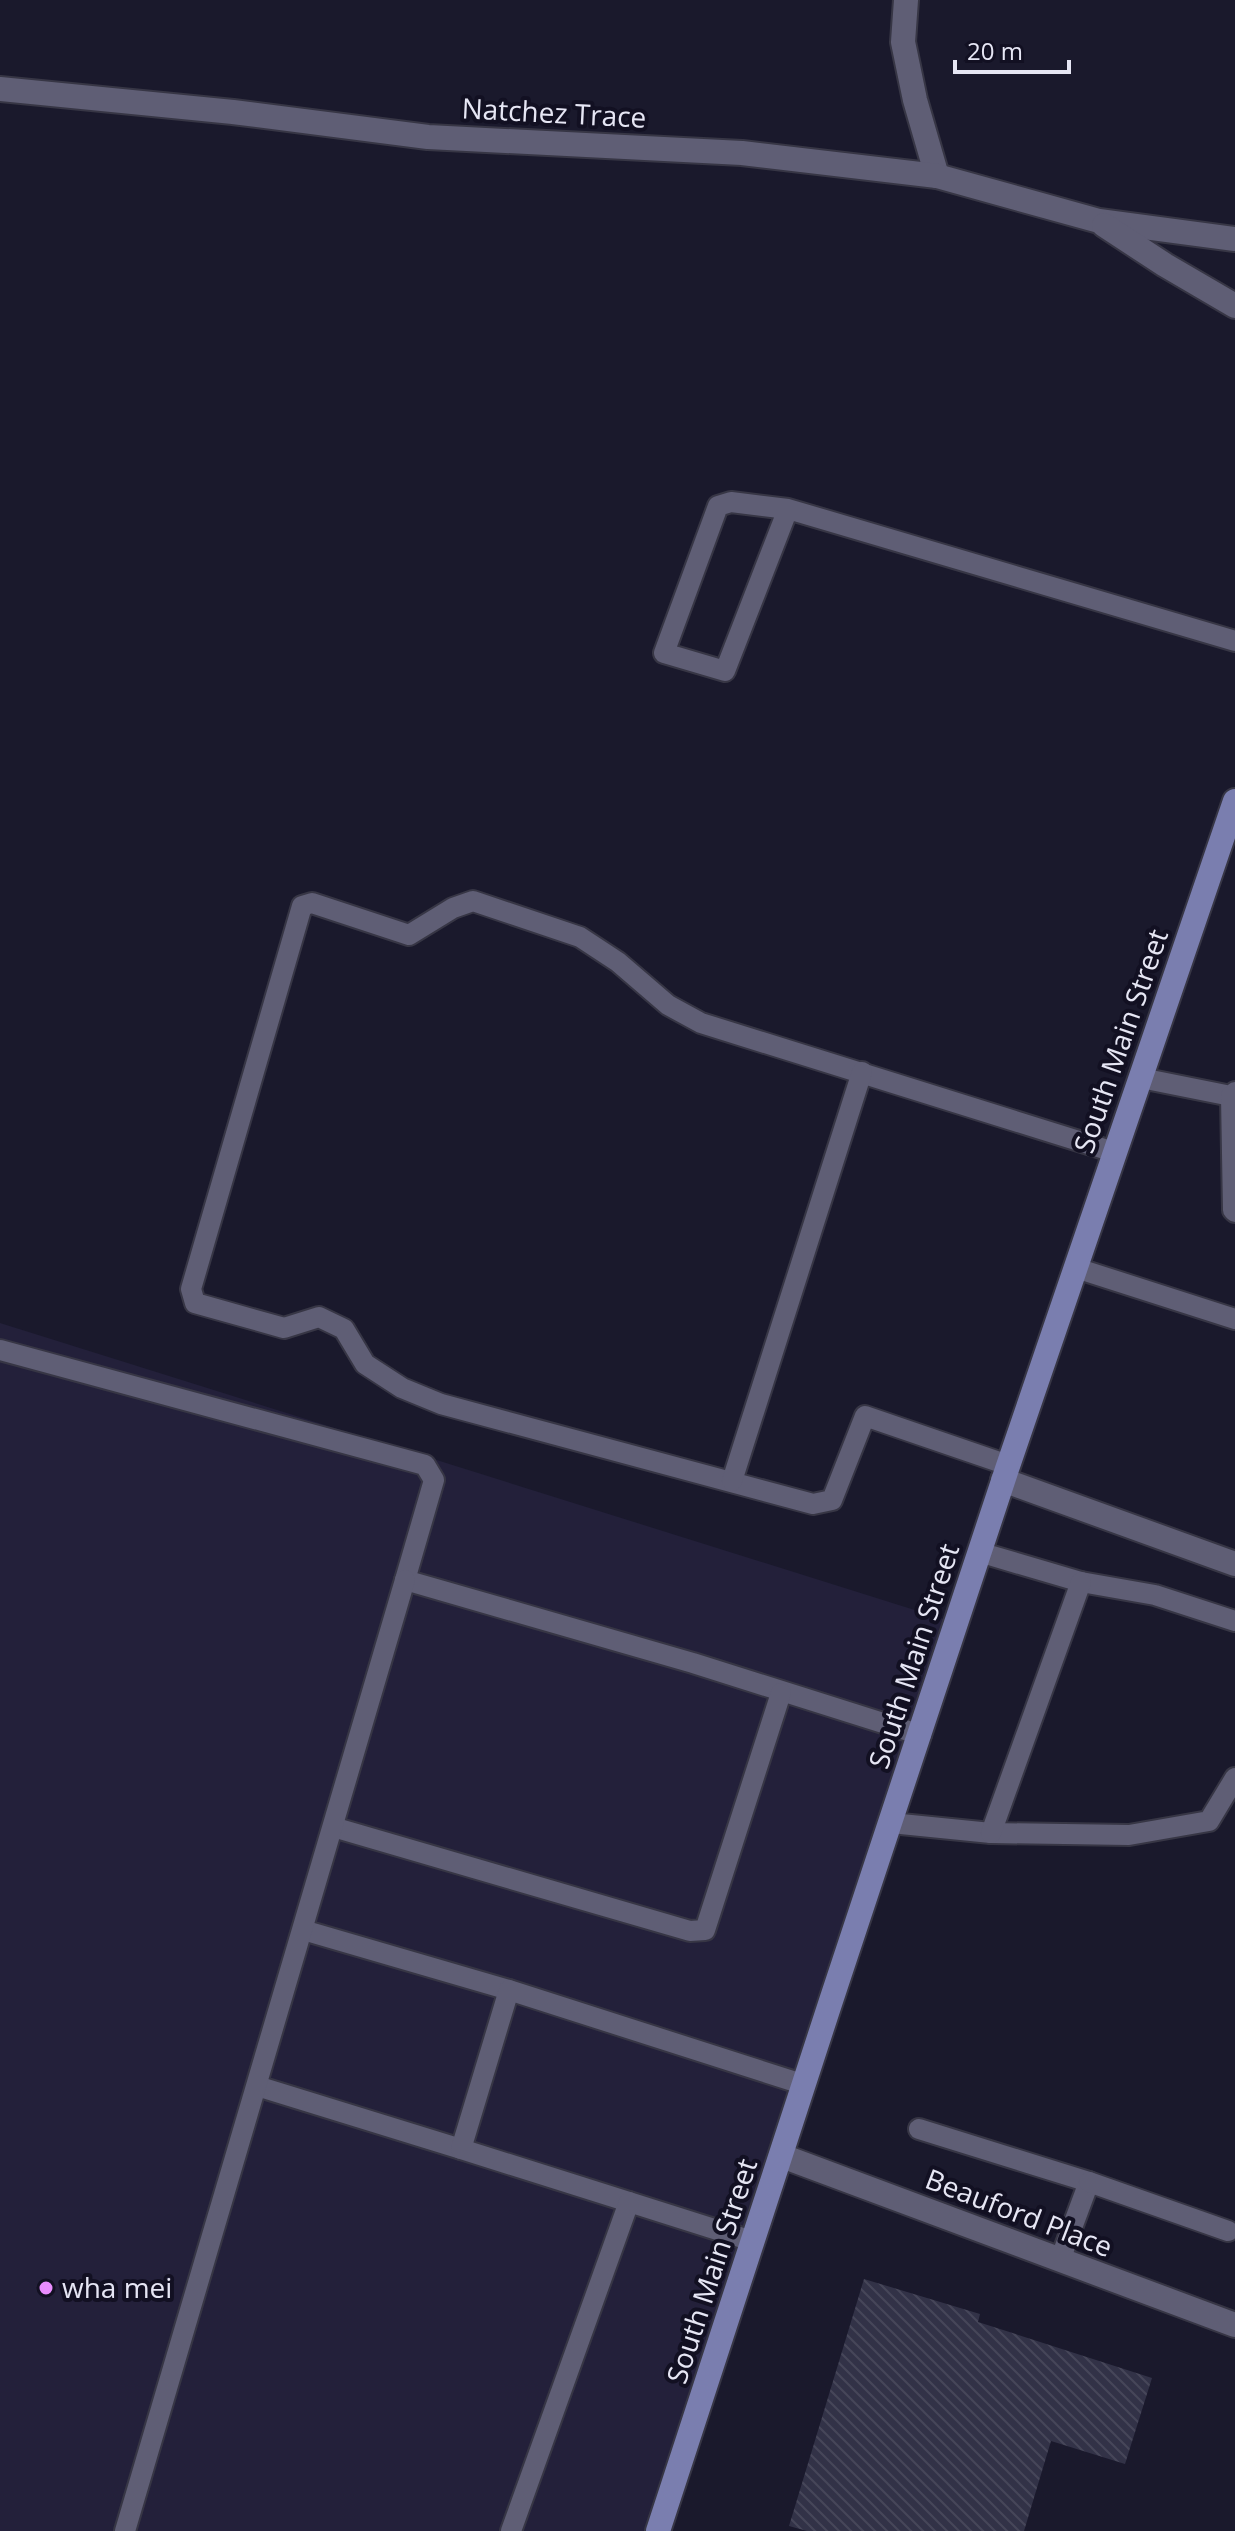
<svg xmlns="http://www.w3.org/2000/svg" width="1235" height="2531" font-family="'Open Sans',sans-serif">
  <defs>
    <pattern id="building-back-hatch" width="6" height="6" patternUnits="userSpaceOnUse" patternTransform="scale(2)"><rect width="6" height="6" fill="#323247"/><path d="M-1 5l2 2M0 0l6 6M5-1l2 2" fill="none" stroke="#464659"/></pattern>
  </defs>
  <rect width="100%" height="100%" fill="#1a192c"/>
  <!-- built -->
  <path fill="#23203a" d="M0 1323 956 1623 659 2531H0Z"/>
  <!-- building -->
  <path fill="url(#building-back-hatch)" d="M864 2279 980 2314 978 2322 1152 2378 1125 2464 1051 2441 1024 2531H807L789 2526Z"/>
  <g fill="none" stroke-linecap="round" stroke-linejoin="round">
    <!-- service casing -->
    <g stroke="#373645" stroke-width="24">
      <g id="service">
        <path d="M788 509 725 671 664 653 718 506 731 502 788 509 1235 641"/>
        <path d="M1141 1078 1231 1096 1235 1092"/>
        <path d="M1231 1096 1233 1210 1235 1212"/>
        <path d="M1076 1268 1235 1319"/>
        <path d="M0 1350 425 1465 434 1480 405 1580 693 1663 921 1735"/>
        <path d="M1008 1465 865 1416 832 1500 813 1504 441 1404 402 1388 365 1364 344 1329 319 1317 284 1328 195 1303 191 1289 302 906 312 903 409 935 453 908 473 901 580 937 618 962 668 1005 701 1023 1114 1152"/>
        <path d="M732 1481 862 1072"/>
        <path d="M979 1552 1081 1582 1155 1595 1235 1621"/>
        <path d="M891 1823 991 1833 1129 1835 1209 1821 1235 1778"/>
        <path d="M333 1827 690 1931 705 1930 781 1693"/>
        <path d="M991 1833 1081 1582"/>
        <path d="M303 1930 509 1990"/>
        <path d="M257 2086 461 2149"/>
        <path d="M919 2129 1089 2182 1060 2260"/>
        <path d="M1089 2182 1228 2231"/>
        <path d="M629 2202 461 2149 509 1990 802 2084"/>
        <path d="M125 2531 405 1580"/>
        <path d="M511 2531 629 2202 752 2241"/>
      </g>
    </g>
    <!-- minor casing -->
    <g stroke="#373645" stroke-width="28">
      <g id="minor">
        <path d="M906 0 903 42 915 100 937 176"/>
        <path d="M0 89 233 112 428 137 742 153 937 176 1099 221 1235 239"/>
        <path d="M1104 225 1165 265 1235 306"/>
        <path d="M1003 1480 1235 1564"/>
        <path d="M782 2156 1235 2325"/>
      </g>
    </g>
    <!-- primary casing -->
    <g stroke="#373645" stroke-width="28">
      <path id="primary" d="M658 2531C773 2177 889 1822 1007 1469 1081 1246 1160 1024 1235 801"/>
    </g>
    <!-- service -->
    <use href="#service" stroke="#5f5e75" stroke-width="20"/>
    <!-- minor -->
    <use href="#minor" stroke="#5f5e75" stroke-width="24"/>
    <!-- primary -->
    <use href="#primary" stroke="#7a7eaf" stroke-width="24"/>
  </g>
  <!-- markers -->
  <circle fill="#e98dfe" stroke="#121022" stroke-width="3" cx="46" cy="2288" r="8"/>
  <g text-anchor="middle" stroke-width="8" stroke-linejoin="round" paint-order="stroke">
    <!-- street labels -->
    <g font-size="28" fill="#e6e6f4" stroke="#121022">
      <text transform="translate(554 113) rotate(3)" y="10">Natchez Trace</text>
      <text transform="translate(1121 1041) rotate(-71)" y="10">South Main Street</text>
      <text transform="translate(914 1656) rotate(-72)" y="10">South Main Street</text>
      <text transform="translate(1019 2213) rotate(21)" y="10">Beauford Place</text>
      <text transform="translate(712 2271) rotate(-72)" y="10">South Main Street</text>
    </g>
    <!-- poi labels -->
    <g font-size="28" fill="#e6e6f4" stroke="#121022" text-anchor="start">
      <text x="62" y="2298">wha mei</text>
    </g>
  </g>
  <!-- scale -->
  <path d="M955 60v12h114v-12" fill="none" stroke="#e6e6f4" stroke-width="4"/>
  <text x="967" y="60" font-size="24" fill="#e6e6f4" stroke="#121022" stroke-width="6" paint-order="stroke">20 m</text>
</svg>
